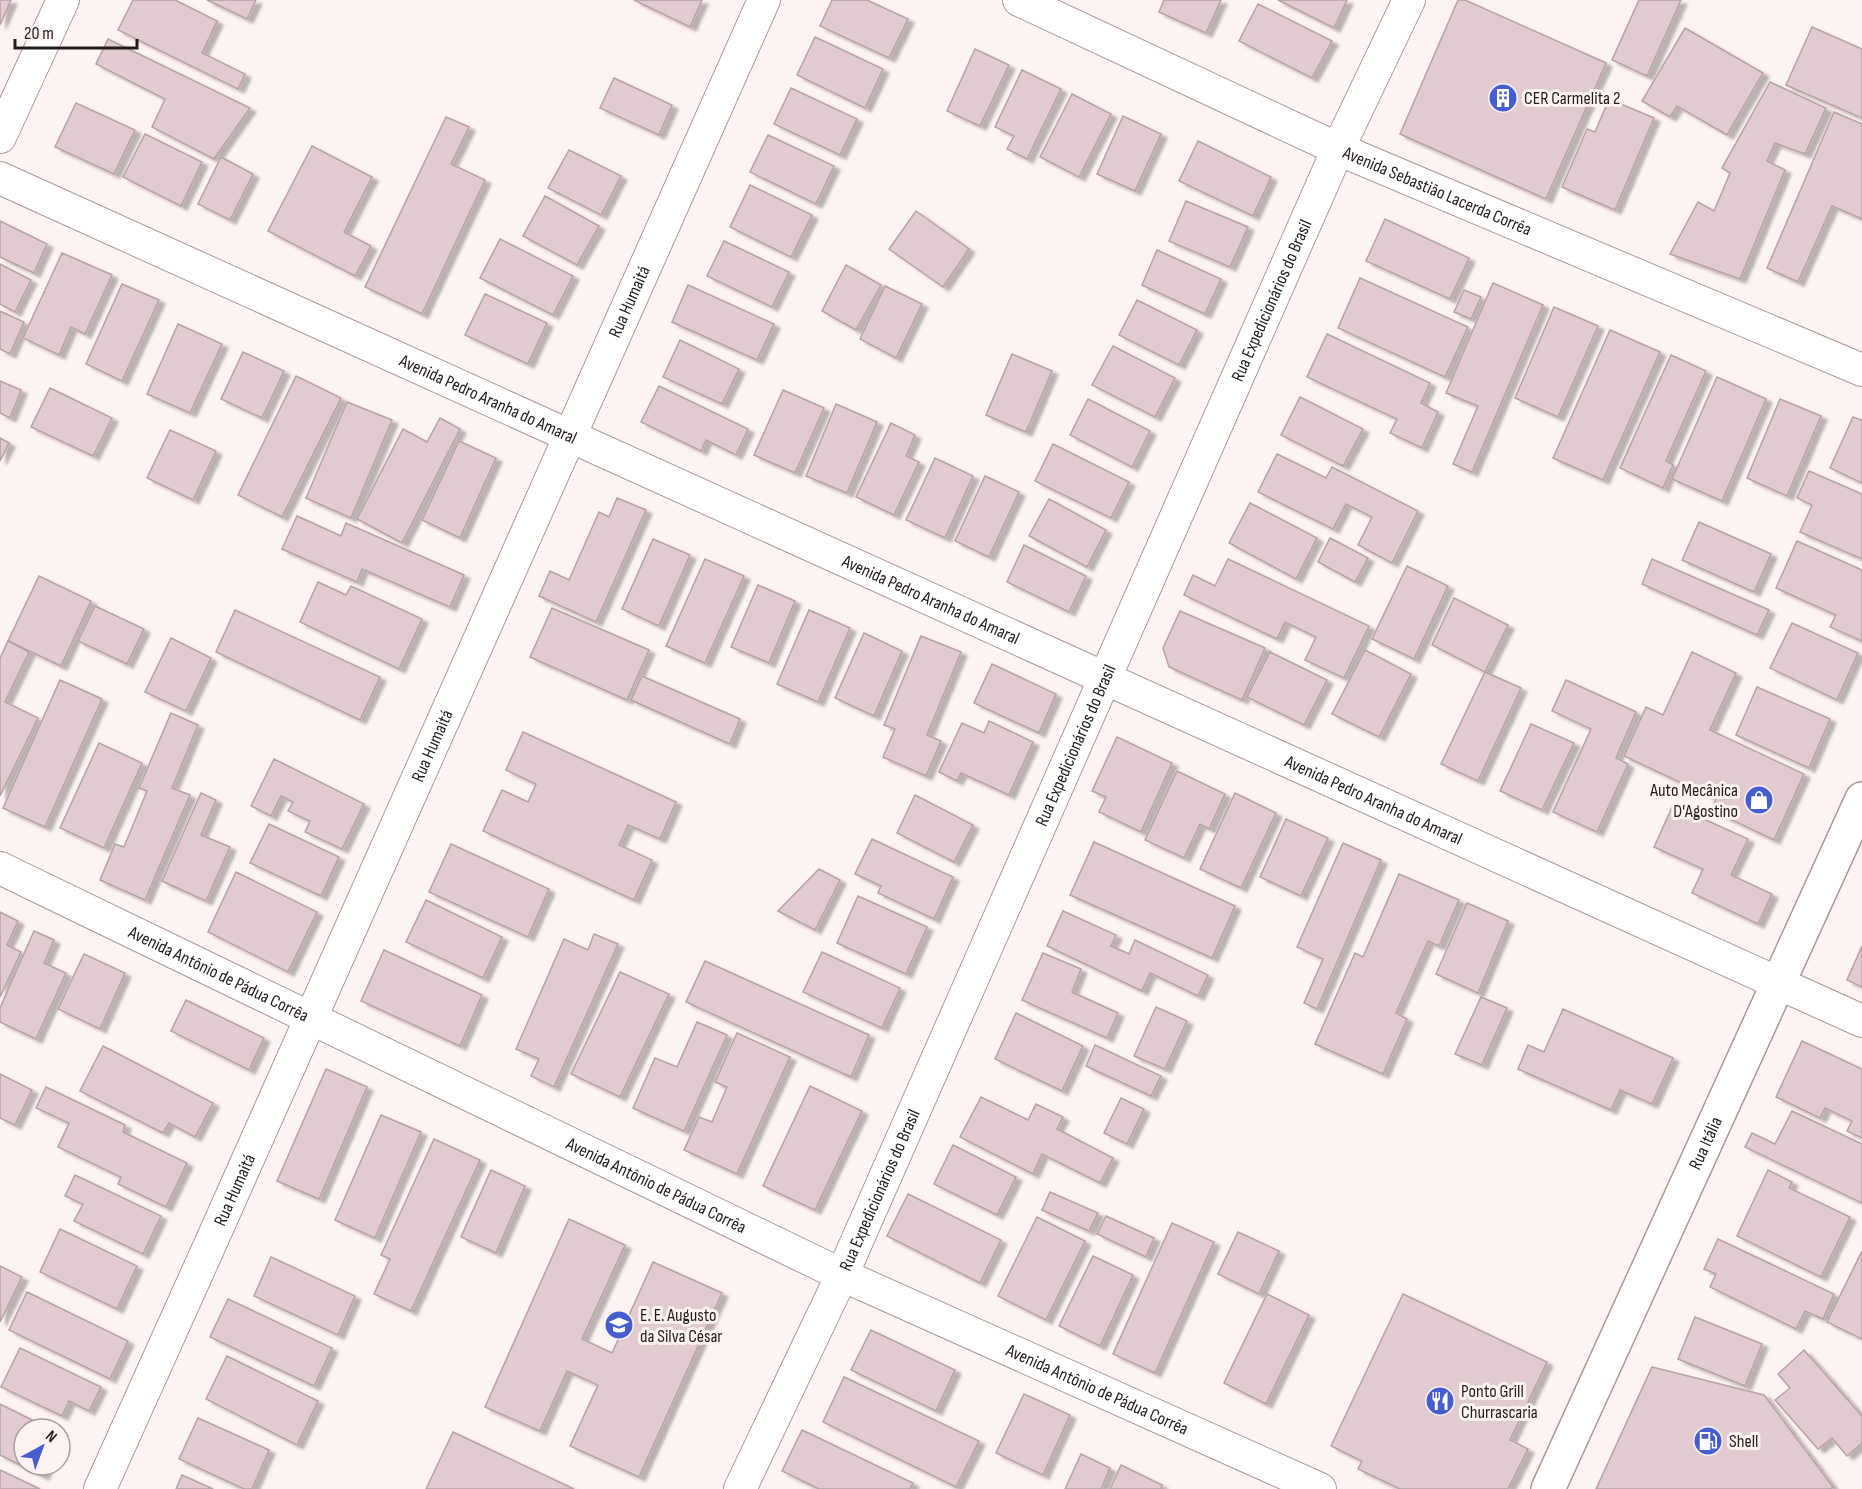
<svg xmlns="http://www.w3.org/2000/svg" width="1862" height="1489" font-family="'Sofia Sans Condensed',sans-serif">
  <defs>
    <filter id="shadow"><feDropShadow dx="6" dy="4" stdDeviation="1.5" flood-color="#0004"/></filter>
  </defs>
  <rect width="100%" height="100%" fill="#fdf3f2"/>
  <!-- building -->
  <g fill="#e2cbd0" stroke="#b7a1a6" stroke-width="1.5" filter="url(#shadow)">
    <path d="M0 0H11L0 25Z"/>
    <path d="M133 0H175L217 21 202 53 245 74 238 89 118 30Z"/>
    <path d="M207 0H256L247 19Z"/>
    <path d="M634 0H702L690 27Z"/>
    <path d="M832 0H867L908 19 889 58 820 26Z"/>
    <path d="M1164 0H1221L1206 33 1159 12Z"/>
    <path d="M1278 0H1347L1334 28Z"/>
    <path d="M1458 0H1465L1606 63 1546 199 1400 134Z"/>
    <path d="M1639 0H1681L1647 76 1612 60Z"/>
    <path d="M1258 4 1332 41 1312 78 1239 41Z"/>
    <path d="M1812 27 1862 49V118L1786 85Z"/>
    <path d="M1685 28 1763 73 1727 135 1677 106 1670 117 1642 101Z"/>
    <path d="M815 37 883 69 865 108 797 75Z"/>
    <path d="M108 39 250 108 214 159 152 127 165 99 96 64Z"/>
    <path d="M975 49 1009 65 980 126 947 111Z"/>
    <path d="M1022 70 1061 89 1027 159 1007 149 1014 136 995 127Z"/>
    <path d="M614 78 672 105 659 135 600 108Z"/>
    <path d="M1770 82 1826 108 1805 154 1775 143 1767 161 1785 170 1740 279 1670 254 1698 202 1714 211 1730 173 1722 168Z"/>
    <path d="M791 88 857 119 840 155 774 124Z"/>
    <path d="M1072 94 1111 114 1079 177 1040 157Z"/>
    <path d="M1609 99 1654 118 1615 210 1562 187 1587 129 1595 132Z"/>
    <path d="M76 103 135 130 114 174 55 147Z"/>
    <path d="M1834 112 1862 124V219L1832 206 1798 282 1767 268Z"/>
    <path d="M1123 116 1161 134 1135 191 1097 174Z"/>
    <path d="M446 117 469 127 451 164 485 180 422 314 365 287Z"/>
    <path d="M145 134 202 162 181 206 123 177Z"/>
    <path d="M768 135 834 166 816 204 750 172Z"/>
    <path d="M1198 141 1271 177 1253 216 1179 181Z"/>
    <path d="M312 146 372 177 344 232 371 246 355 276 268 231Z"/>
    <path d="M569 150 621 176 601 215 548 188Z"/>
    <path d="M221 157 253 174 230 220 198 204Z"/>
    <path d="M750 185 812 215 791 257 730 227Z"/>
    <path d="M545 196 599 226 577 265 523 236Z"/>
    <path d="M1186 201 1248 227 1230 267 1169 241Z"/>
    <path d="M916 211 969 249 943 287 889 249Z"/>
    <path d="M1385 219 1469 258 1450 299 1366 261Z"/>
    <path d="M0 221 47 244 34 273 0 257Z"/>
    <path d="M500 239 573 276 553 315 480 278Z"/>
    <path d="M724 241 789 272 772 307 707 276Z"/>
    <path d="M1157 250 1221 279 1205 314 1142 285Z"/>
    <path d="M62 253 112 275 85 334 71 327 59 355 23 338Z"/>
    <path d="M0 264 31 280 15 312 0 304Z"/>
    <path d="M846 265 881 285 856 330 822 311Z"/>
    <path d="M1360 278 1468 327 1445 377 1338 328Z"/>
    <path d="M1493 283 1543 305 1472 472 1453 464 1478 406 1446 393Z"/>
    <path d="M122 284 159 300 122 381 86 364Z"/>
    <path d="M688 285 774 324 757 360 672 322Z"/>
    <path d="M885 286 922 304 896 358 860 339Z"/>
    <path d="M1464 290 1481 297 1471 319 1454 312Z"/>
    <path d="M485 294 547 323 528 364 465 335Z"/>
    <path d="M1137 300 1197 330 1179 365 1119 335Z"/>
    <path d="M1554 307 1598 326 1558 417 1515 398Z"/>
    <path d="M0 311 24 322 10 354 0 349Z"/>
    <path d="M178 324 222 344 190 413 147 394Z"/>
    <path d="M1610 330 1660 352 1603 480 1553 458Z"/>
    <path d="M1327 334 1430 383 1421 403 1438 412 1422 448 1390 433 1397 419 1307 377Z"/>
    <path d="M680 340 739 369 722 404 663 377Z"/>
    <path d="M1113 346 1175 378 1155 417 1092 385Z"/>
    <path d="M243 352 284 371 262 418 221 399Z"/>
    <path d="M1012 354 1052 371 1026 432 986 415Z"/>
    <path d="M1671 355 1706 371 1666 461 1673 465 1663 488 1620 468Z"/>
    <path d="M296 376 341 398 282 517 238 495Z"/>
    <path d="M1717 377 1766 399 1722 501 1672 479Z"/>
    <path d="M0 381 21 390 10 418 0 413Z"/>
    <path d="M659 386 748 429 736 455 706 440 701 451 641 422Z"/>
    <path d="M50 388 112 418 93 456 31 427Z"/>
    <path d="M783 390 824 408 795 473 754 455Z"/>
    <path d="M1300 397 1363 429 1343 466 1281 435Z"/>
    <path d="M1088 399 1150 431 1132 467 1070 435Z"/>
    <path d="M1780 399 1821 416 1787 496 1747 478Z"/>
    <path d="M347 402 392 420 351 518 306 498Z"/>
    <path d="M836 404 877 422 847 493 806 476Z"/>
    <path d="M1853 417 1862 420V483L1830 468Z"/>
    <path d="M440 418 460 429 402 543 357 519 403 429 427 442Z"/>
    <path d="M891 423 915 435 906 456 919 462 894 515 856 497Z"/>
    <path d="M170 430 216 451 193 500 147 478Z"/>
    <path d="M0 438 9 443 0 461Z"/>
    <path d="M459 441 496 458 460 538 422 520Z"/>
    <path d="M1053 444 1129 482 1111 518 1035 481Z"/>
    <path d="M1277 454 1326 478 1332 467 1418 511 1392 563 1358 545 1372 517 1346 504 1333 529 1258 492Z"/>
    <path d="M935 458 973 476 945 538 906 520Z"/>
    <path d="M1809 471 1862 494V559L1800 532 1812 505 1797 498Z"/>
    <path d="M985 476 1019 492 989 557 955 541Z"/>
    <path d="M617 498 646 510 596 622 539 596 550 571 569 580 599 512 609 517Z"/>
    <path d="M1049 499 1106 530 1087 567 1029 536Z"/>
    <path d="M1250 503 1317 538 1296 579 1229 543Z"/>
    <path d="M297 516 341 536 346 523 464 575 450 607 362 569 357 582 282 549Z"/>
    <path d="M1699 522 1771 554 1754 592 1682 560Z"/>
    <path d="M1330 538 1368 558 1355 582 1318 562Z"/>
    <path d="M653 539 690 555 659 626 622 609Z"/>
    <path d="M1797 541 1862 570V641L1830 627 1836 615 1776 588Z"/>
    <path d="M1024 545 1086 576 1069 612 1007 582Z"/>
    <path d="M705 559 744 576 705 663 666 646Z"/>
    <path d="M1228 559 1369 626 1344 678 1305 660 1316 637 1285 622 1277 639 1184 595 1193 575 1215 586Z"/>
    <path d="M1652 559 1769 610 1757 635 1642 584Z"/>
    <path d="M1407 566 1448 586 1414 659 1372 639Z"/>
    <path d="M39 576 91 601 61 666 8 641Z"/>
    <path d="M318 582 346 595 351 586 422 619 399 669 300 622Z"/>
    <path d="M758 585 795 601 769 663 731 647Z"/>
    <path d="M1454 598 1508 625 1485 672 1432 645Z"/>
    <path d="M95 606 144 629 127 664 78 641Z"/>
    <path d="M552 608 649 650 627 700 530 657Z"/>
    <path d="M235 610 380 677 360 720 216 652Z"/>
    <path d="M809 610 850 628 818 702 777 684Z"/>
    <path d="M1180 611 1265 648 1242 700 1169 667 1163 648Z"/>
    <path d="M1792 623 1858 653 1837 700 1770 668Z"/>
    <path d="M864 633 902 651 874 716 835 698Z"/>
    <path d="M921 636 961 652 927 735 941 741 926 776 883 757 895 729 884 725Z"/>
    <path d="M171 638 211 658 186 711 145 692Z"/>
    <path d="M8 641 29 652 5 702 38 718 0 796V658Z"/>
    <path d="M1365 650 1411 674 1379 737 1332 714Z"/>
    <path d="M1270 652 1327 680 1304 725 1247 697Z"/>
    <path d="M1692 652 1736 673 1710 730 1804 774 1774 840 1711 810 1716 799 1624 756 1646 707 1663 715Z"/>
    <path d="M992 664 1056 694 1039 733 974 703Z"/>
    <path d="M1485 672 1521 688 1478 781 1441 764Z"/>
    <path d="M642 676 740 719 730 744 631 700Z"/>
    <path d="M60 680 102 699 45 827 3 808Z"/>
    <path d="M1566 680 1636 712 1616 758 1628 764 1597 832 1553 812 1591 729 1552 711Z"/>
    <path d="M1757 687 1830 719 1809 768 1736 735Z"/>
    <path d="M171 713 198 725 172 788 190 795 145 900 100 880 115 844 124 847 147 791 139 788Z"/>
    <path d="M989 721 1033 742 1009 795 961 773 957 781 939 772 962 723 984 733Z"/>
    <path d="M1531 724 1574 743 1542 810 1500 791Z"/>
    <path d="M523 732 676 802 660 839 628 825 619 845 652 860 634 900 483 831 502 790 528 802 536 784 506 770Z"/>
    <path d="M1117 737 1172 763 1141 832 1099 812 1106 797 1092 791Z"/>
    <path d="M99 743 142 763 104 848 60 828Z"/>
    <path d="M274 759 364 804 342 849 305 832 310 821 288 811 293 802 281 796 271 816 251 806Z"/>
    <path d="M1177 771 1225 794 1209 829 1200 824 1184 858 1145 840Z"/>
    <path d="M201 793 216 800 201 835 230 847 206 901 162 881Z"/>
    <path d="M1235 793 1276 813 1241 888 1200 869Z"/>
    <path d="M915 795 973 825 954 862 897 833Z"/>
    <path d="M1673 805 1748 839 1731 875 1772 894 1758 924 1692 893 1703 869 1654 847Z"/>
    <path d="M1286 819 1328 838 1301 896 1260 877Z"/>
    <path d="M269 824 339 857 321 896 250 863Z"/>
    <path d="M872 839 953 877 934 919 878 893 881 886 855 874Z"/>
    <path d="M1094 842 1235 906 1212 958 1070 895Z"/>
    <path d="M1343 843 1381 860 1317 1009 1304 1003 1323 959 1297 947Z"/>
    <path d="M451 844 549 889 528 937 429 892Z"/>
    <path d="M819 869 840 880 815 930 778 911Z"/>
    <path d="M236 872 317 912 288 972 208 932Z"/>
    <path d="M1399 874 1459 900 1439 946 1428 941 1396 1013 1407 1019 1383 1074 1315 1044 1355 953 1363 957Z"/>
    <path d="M858 896 927 927 906 974 837 943Z"/>
    <path d="M426 900 502 937 483 978 406 942Z"/>
    <path d="M1467 903 1508 921 1478 993 1436 974Z"/>
    <path d="M1063 911 1116 935 1111 946 1129 954 1135 940 1208 975 1198 996 1150 973 1142 991 1047 946Z"/>
    <path d="M0 912 18 921 7 945 21 952 0 997Z"/>
    <path d="M34 931 54 940 44 963 66 973 36 1039 0 1022V1008Z"/>
    <path d="M594 934 618 944 554 1087 531 1076 539 1059 516 1049 564 939 588 950Z"/>
    <path d="M1862 946V987L1847 980Z"/>
    <path d="M384 950 482 995 460 1046 361 1001Z"/>
    <path d="M822 952 900 988 882 1028 803 992Z"/>
    <path d="M1043 953 1081 969 1072 992 1118 1013 1107 1038 1022 1000Z"/>
    <path d="M84 954 125 973 100 1029 58 1009Z"/>
    <path d="M705 961 869 1035 851 1077 686 1002Z"/>
    <path d="M620 972 669 994 620 1097 571 1074Z"/>
    <path d="M1481 997 1507 1008 1482 1065 1455 1054Z"/>
    <path d="M186 1000 264 1038 249 1070 171 1031Z"/>
    <path d="M1156 1007 1187 1021 1165 1069 1134 1056Z"/>
    <path d="M1563 1009 1673 1058 1652 1104 1620 1090 1611 1110 1518 1069 1528 1045 1544 1052Z"/>
    <path d="M1016 1013 1083 1046 1062 1091 995 1059Z"/>
    <path d="M697 1022 727 1035 684 1131 633 1108 655 1058 677 1067Z"/>
    <path d="M737 1033 790 1057 737 1174 684 1150 699 1117 712 1122 727 1087 715 1082Z"/>
    <path d="M1802 1041 1862 1069V1138L1847 1131 1852 1121 1825 1108 1820 1118 1776 1097Z"/>
    <path d="M1095 1045 1161 1076 1151 1096 1086 1066Z"/>
    <path d="M103 1046 213 1103 195 1137 169 1123 163 1133 80 1091Z"/>
    <path d="M326 1069 367 1087 319 1199 277 1181Z"/>
    <path d="M0 1074 32 1090 15 1125 0 1118Z"/>
    <path d="M810 1086 862 1111 815 1210 763 1186Z"/>
    <path d="M46 1087 125 1125 123 1132 187 1163 166 1207 118 1184 121 1177 58 1147 69 1123 36 1108Z"/>
    <path d="M981 1097 1028 1120 1036 1104 1063 1117 1057 1129 1113 1158 1100 1183 1042 1154 1033 1174 960 1137Z"/>
    <path d="M1121 1098 1144 1109 1127 1144 1104 1133Z"/>
    <path d="M1792 1111 1862 1144V1203L1745 1147 1752 1133 1775 1144Z"/>
    <path d="M381 1115 421 1132 375 1238 335 1220Z"/>
    <path d="M434 1139 480 1160 411 1311 374 1294 390 1259 381 1255Z"/>
    <path d="M953 1145 1016 1177 997 1215 934 1184Z"/>
    <path d="M491 1170 525 1186 496 1253 461 1237Z"/>
    <path d="M1768 1170 1792 1182 1789 1188 1850 1217 1821 1277 1737 1236Z"/>
    <path d="M75 1175 161 1216 143 1254 74 1221 83 1204 65 1196Z"/>
    <path d="M1050 1192 1098 1213 1089 1231 1042 1210Z"/>
    <path d="M908 1194 1001 1240 980 1283 887 1236Z"/>
    <path d="M1106 1216 1154 1238 1146 1257 1097 1234Z"/>
    <path d="M1037 1217 1085 1241 1046 1320 998 1296Z"/>
    <path d="M569 1219 625 1245 582 1339 612 1353 653 1262 722 1293 639 1477 570 1446 598 1385 567 1371 540 1431 485 1407Z"/>
    <path d="M1172 1223 1214 1242 1155 1373 1113 1354Z"/>
    <path d="M60 1229 137 1266 117 1309 40 1272Z"/>
    <path d="M1238 1232 1279 1251 1259 1294 1218 1274Z"/>
    <path d="M1718 1239 1834 1294 1823 1319 1805 1311 1796 1329 1710 1287 1716 1274 1704 1269Z"/>
    <path d="M1862 1251V1339L1827 1322Z"/>
    <path d="M1093 1256 1133 1275 1100 1346 1059 1326Z"/>
    <path d="M271 1257 355 1296 338 1335 254 1296Z"/>
    <path d="M0 1266 22 1277 0 1322Z"/>
    <path d="M27 1292 128 1341 110 1379 9 1330Z"/>
    <path d="M1267 1294 1309 1315 1266 1404 1224 1383Z"/>
    <path d="M1403 1294 1547 1362 1510 1440 1528 1449 1508 1489H1400L1358 1469 1362 1461 1331 1446Z"/>
    <path d="M228 1299 332 1348 314 1386 210 1337Z"/>
    <path d="M1695 1317 1762 1344 1745 1386 1678 1359Z"/>
    <path d="M871 1330 955 1370 936 1411 851 1370Z"/>
    <path d="M20 1348 101 1387 89 1411 69 1401 62 1416 1 1387Z"/>
    <path d="M1804 1350 1862 1416V1443L1847 1456 1832 1438 1818 1449 1775 1400 1790 1388 1778 1374Z"/>
    <path d="M227 1356 318 1401 297 1445 206 1399Z"/>
    <path d="M1652 1367 1764 1395 1833 1487 1830 1489H1596Z"/>
    <path d="M844 1377 979 1441 956 1487 823 1422Z"/>
    <path d="M1024 1394 1070 1415 1043 1475 996 1453Z"/>
    <path d="M0 1404 50 1429H24V1465H48L43 1476 0 1455Z"/>
    <path d="M198 1418 269 1450 252 1489H244L179 1459Z"/>
    <path d="M802 1430 913 1483 910 1489H819L782 1471Z"/>
    <path d="M453 1432 574 1489H426Z"/>
    <path d="M1081 1454 1110 1468 1101 1489H1065Z"/>
    <path d="M1121 1465 1162 1485 1161 1489H1110Z"/>
    <path d="M0 1470 40 1489H0Z"/>
    <path d="M182 1475 213 1489H176Z"/>
  </g>
  <g fill="none" stroke-linecap="round" stroke-linejoin="round">
    <!-- street casing -->
    <g stroke="#af9896" stroke-width="34">
      <g id="street">
        <path id="s1" d="M1019 0 1338 149 1862 370"/>
        <path d="M0 137 63 0"/>
        <path id="s2" d="M0 178 1862 1021"/>
        <path id="s3" d="M0 868 842 1275 1320 1489"/>
        <path id="s4" d="M100 1489C324 994 541 496 764 0"/>
        <path id="s5" d="M740 1489 842 1275 1338 149 1409 0"/>
      </g>
    </g>
    <!-- secondary casing -->
    <g stroke="#af9896" stroke-width="36">
      <g id="secondary">
        <path id="s6" d="M1548 1489 1862 799"/>
      </g>
    </g>
    <!-- street -->
    <use href="#street" stroke="#fff" stroke-width="32"/>
    <!-- secondary -->
    <use href="#secondary" stroke="#fff" stroke-width="33"/>
  </g>
  <!-- icons -->
  <defs>
    <g id="building-disc" transform="scale(1.5)"><circle r="9.5" fill="#465dd0" stroke="#fdf3f2"/><path d="M-4-6H4V6H1V3H-1V6H-4ZM-2.5-4.3h1.7v1.8h-1.7ZM.8-4.3h1.7v1.8H.8ZM-2.5-1h1.7V.8h-1.7ZM.8-1h1.7V.8H.8Z" fill="#fff"/></g>
    <g id="shop-disc" transform="scale(1.5)"><circle r="9.5" fill="#465dd0" stroke="#fdf3f2"/><path d="M-5-2.5h2.3a2.7 3.5 0 0 1 5.4 0H5L5.5 6h-11ZM-1.5-2.5h3a1.5 2.3 0 0 0-3 0Z" fill="#fff"/></g>
    <g id="school-disc" transform="scale(1.5)"><circle r="9.5" fill="#465dd0" stroke="#fdf3f2"/><path d="M0-5L7-2L0 1L-7-2ZM-4 1L0 2.5L4 1V4Q0 6-4 4Z" fill="#fff"/></g>
    <g id="restaurant-disc" transform="scale(1.5)"><circle r="9.5" fill="#465dd0" stroke="#fdf3f2"/><path d="M-5-6h1v4h1v-4h1v4h1v-4h1v5L-1.5 .5V6h-2V.5L-5-1ZM5-6V6H3V1.5H1.5Q1.5-4 5-6Z" fill="#fff"/></g>
    <g id="fuel-disc" transform="scale(1.5)"><circle r="9.5" fill="#465dd0" stroke="#fdf3f2"/><path d="M-5.5-6h7V0h2V4h1.3V-2.5L3-4.5l.8-.8L6-3V5H2.5V1h-1V6h-7ZM-4.2-4.7v3.2H.2V-4.7Z" fill="#fff"/></g>
  </defs>
  <g fill-rule="evenodd">
    <use href="#building-disc" x="1503" y="98"/>
    <use href="#shop-disc" x="1759" y="800"/>
    <use href="#school-disc" x="619" y="1325"/>
    <use href="#restaurant-disc" x="1440" y="1401"/>
    <use href="#fuel-disc" x="1708" y="1441"/>
  </g>
  <g text-anchor="middle" stroke-width="6" stroke-linejoin="round" paint-order="stroke">
    <!-- poi labels -->
    <g font-size="18" fill="#241c1b" stroke="#fdf3f2" text-anchor="start">
      <text x="1524" y="104">CER Carmelita 2</text>
      <text x="1738" y="796" text-anchor="end">Auto Mecânica<tspan x="1738" dy="21">D'Agostino</tspan></text>
      <text x="640" y="1321">E. E. Augusto<tspan x="640" dy="21">da Silva César</tspan></text>
      <text x="1461" y="1397">Ponto Grill<tspan x="1461" dy="21">Churrascaria</tspan></text>
      <text x="1729" y="1447">Shell</text>
    </g>
    <!-- street labels -->
    <g font-size="18" fill="#241c1b" stroke="#fdf3f2">
      <text dy="6" stroke="none"><textPath href="#s1" startOffset="460">Avenida Sebastião Lacerda Corrêa</textPath></text>
      <text dy="6" stroke="none"><textPath href="#s4" startOffset="1300">Rua Humaitá</textPath></text>
      <text dy="6" stroke="none"><textPath href="#s5" startOffset="1302">Rua Expedicionários do Brasil</textPath></text>
      <text dy="6" stroke="none"><textPath href="#s2" startOffset="536">Avenida Pedro Aranha do Amaral</textPath></text>
      <text dy="6" stroke="none"><textPath href="#s2" startOffset="1022">Avenida Pedro Aranha do Amaral</textPath></text>
      <text dy="6" stroke="none"><textPath href="#s4" startOffset="814">Rua Humaitá</textPath></text>
      <text dy="6" stroke="none"><textPath href="#s5" startOffset="816">Rua Expedicionários do Brasil</textPath></text>
      <text dy="6" stroke="none"><textPath href="#s2" startOffset="1508">Avenida Pedro Aranha do Amaral</textPath></text>
      <text dy="6" stroke="none"><textPath href="#s3" startOffset="243">Avenida Antônio de Pádua Corrêa</textPath></text>
      <text dy="6" stroke="none"><textPath href="#s6" startOffset="380">Rua Itália</textPath></text>
      <text dy="6" stroke="none"><textPath href="#s3" startOffset="729">Avenida Antônio de Pádua Corrêa</textPath></text>
      <text dy="6" stroke="none"><textPath href="#s4" startOffset="328">Rua Humaitá</textPath></text>
      <text dy="6" stroke="none"><textPath href="#s5" startOffset="330">Rua Expedicionários do Brasil</textPath></text>
      <text dy="6" stroke="none"><textPath href="#s3" startOffset="1215">Avenida Antônio de Pádua Corrêa</textPath></text>
    </g>
  </g>
  <!-- north arrow -->
  <g transform="translate(42 1447) rotate(41)"><circle r="28" fill="#fdf3f2" stroke="#a69d9c" stroke-width="1.5"/>
  <path d="M0-4.5L10 22L0 15L-10 22Z" fill="#465dd0"/>
  <text y="-9" font-size="16" font-weight="bold" text-anchor="middle" fill="#241c1b">N</text>
  </g>
  <!-- scale -->
  <path d="M15 39v9h122v-9" fill="none" stroke="#241c1b" stroke-width="3"/>
  <text x="24" y="39" font-size="18" fill="#241c1b" stroke="#fdf3f2" stroke-width="4.5" paint-order="stroke">20 m</text>
</svg>
